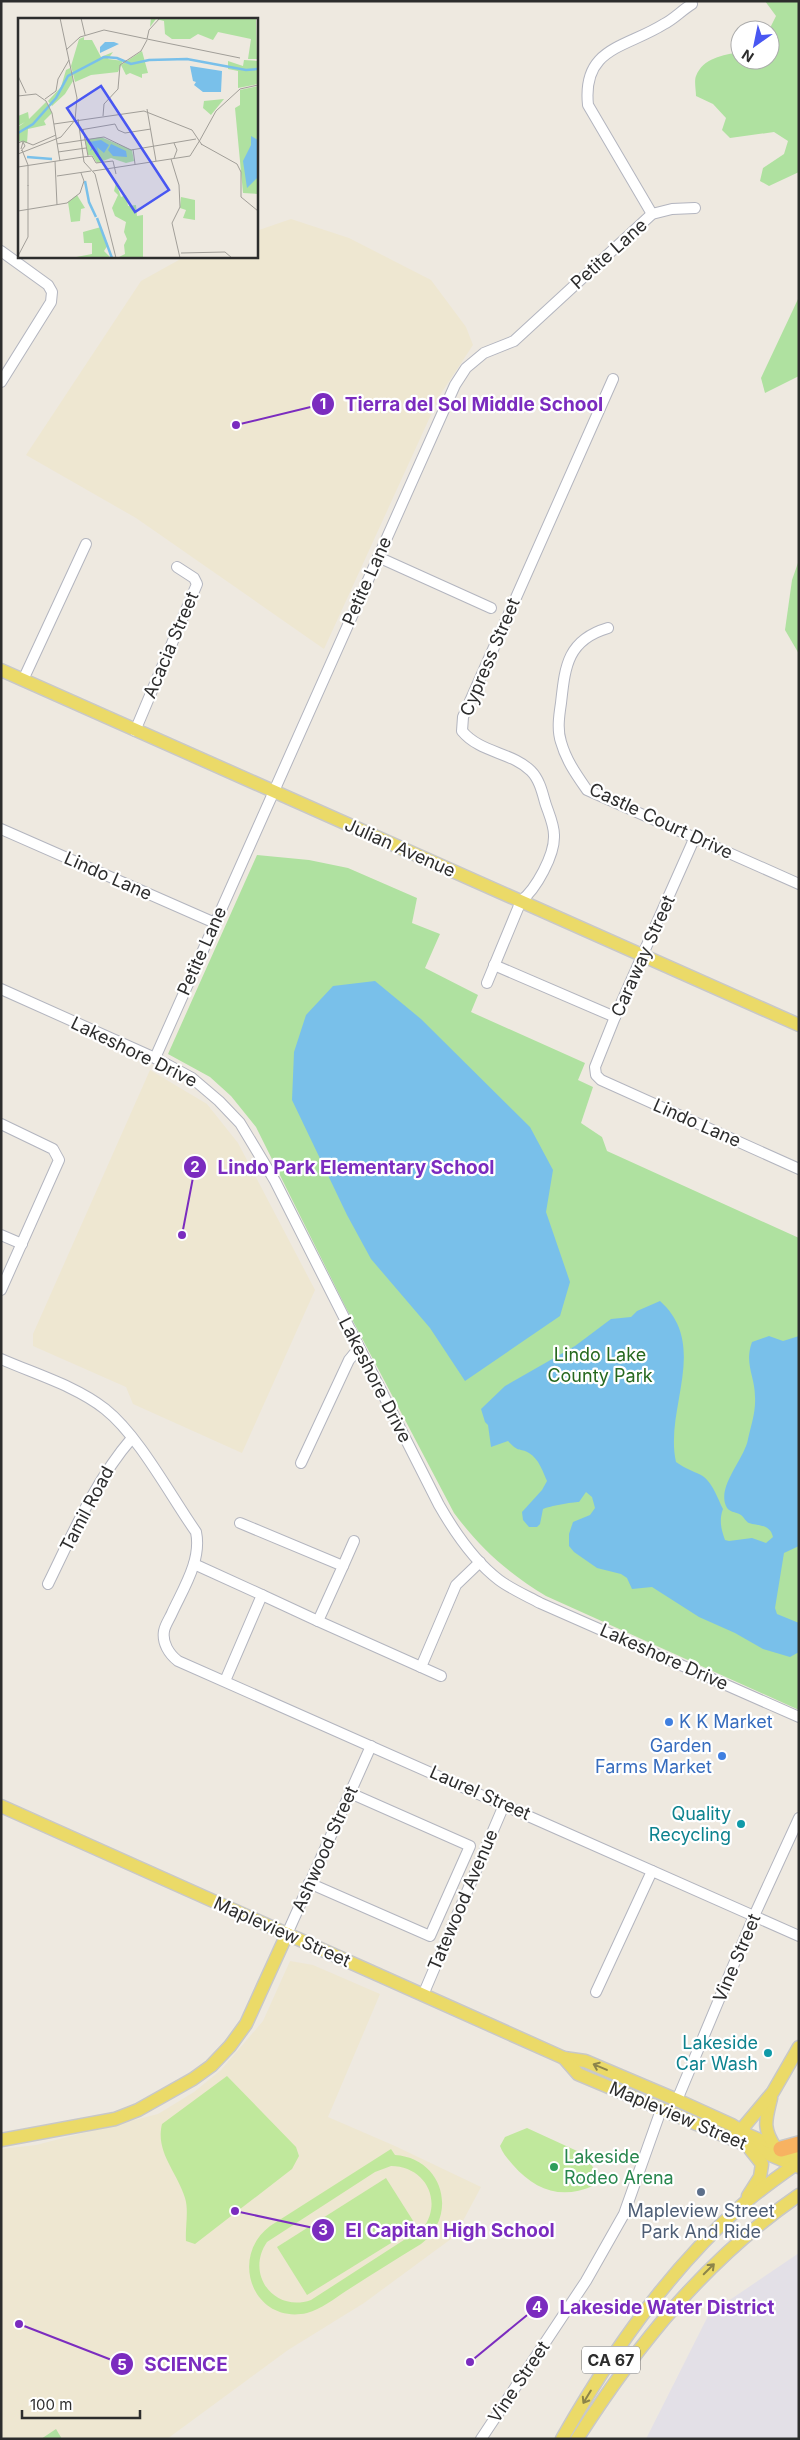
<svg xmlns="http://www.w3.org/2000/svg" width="800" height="2440" font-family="Inter,sans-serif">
  <rect width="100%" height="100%" fill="#eee9e0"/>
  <!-- industrial -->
  <path fill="#e3e0e7" d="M799 2253V2439H646L709 2314Z"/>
  <!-- education -->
  <g fill="#eee7d1">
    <path d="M291 219 349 238 431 280 466 327 473 345 440 395 324 649 136 518 26 455 141 281 186 256H256V231Z"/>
    <path d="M150 1070 207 1104 238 1143 315 1290 242 1453 133 1404 126 1387 33 1346V1334Z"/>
    <path d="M290 1961 313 1965 380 1994 328 2117 395 2146 481 2187 455 2236 364 2303 288 2350 167 2439H1V2149L36 2145 158 2114 194 2092 221 2070 263 2021Z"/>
  </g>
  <!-- green -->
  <g fill="#afe1a0">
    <path d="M765 1H799V172L769 186 760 181 763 168 784 154 788 141 774 132 730 138 722 130 726 118 713 104 696 96C696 90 694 81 696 76 703 58 723 55 740 52V60H770L769 30 776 16Z"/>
    <path d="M799 297V376L765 393 761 378Z"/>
    <path d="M799 560V654L785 630 792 580Z"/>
    <path d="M257 855 309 860 348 868 417 898 412 923 440 934 425 968 478 995 471 1012 585 1063 578 1080 593 1087 581 1123 602 1137 607 1151 799 1238V1710L546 1596C508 1573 481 1549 454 1513L344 1304 256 1127 231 1096 210 1077 168 1054Z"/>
    <path d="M56 2429 62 2439H41Z"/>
  </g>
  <!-- pitch -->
  <g fill="#c0e89c" fill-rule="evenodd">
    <path d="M227 2076 296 2147 299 2156 292 2169 195 2244 186 2241C185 2228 189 2210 185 2198 177 2172 155 2152 162 2124Z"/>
    <path d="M527 2128 588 2156 597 2177 593 2186C561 2200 535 2190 513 2165 508 2159 503 2154 500 2146L505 2137Z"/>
    <path d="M391 2149 395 2155C443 2158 459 2215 421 2244 396 2259 371 2275 346 2291 334 2299 321 2309 307 2313 254 2325 228 2258 270 2226ZM391 2166C424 2166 443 2199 424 2227L311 2300C274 2313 245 2274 267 2242L375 2172Z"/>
    <path d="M386 2178 417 2227 307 2295 277 2247Z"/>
  </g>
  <!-- water -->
  <g fill="#79c0ea">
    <path d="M375 981 421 1019 530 1127 553 1170 546 1212 570 1282 560 1316 465 1381 430 1328 371 1259 347 1215 292 1100 294 1052 306 1015 333 986Z"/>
    <path d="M660 1301C710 1346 664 1408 676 1462 684 1468 693 1471 701 1475 712 1481 718 1499 723 1509 719 1520 721 1529 725 1540L729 1541 752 1538 766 1543 773 1537C770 1524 758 1526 749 1523 746 1522 744 1517 741 1515 735 1511 729 1513 726 1506 717 1486 745 1458 748 1439 751 1426 756 1411 755 1397 755 1376 744 1364 752 1342L769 1336 783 1341 799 1336V1546L784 1553 775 1608 777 1614 799 1623V1652L790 1657 763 1649 735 1633 699 1617 652 1587 632 1589 627 1578 621 1574 597 1568 574 1552 569 1546V1534L573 1522 590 1515 595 1508 592 1497 586 1492 579 1502C572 1502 550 1506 543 1509L540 1524 537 1527H529L523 1520 522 1512 542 1490 547 1481C543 1472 539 1459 529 1453 519 1447 520 1454 508 1441L491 1447 488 1425 485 1422 481 1409 505 1386 575 1346 611 1319 631 1317 637 1311Z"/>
  </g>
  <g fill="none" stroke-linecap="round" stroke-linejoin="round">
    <!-- minor casing -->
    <g stroke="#b3b5bf" stroke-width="12">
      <g id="minor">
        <path d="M652 214 588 105C582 47 626 48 664 24 674 19 682 10 692 4"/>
        <path d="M1 251 48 285 52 292 51 302 1 382"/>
        <path d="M378 557 491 608"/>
        <path d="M608 628C567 640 565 667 561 703 559 716 557 730 561 742 566 760 576 774 587 790L799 884"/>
        <path d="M23 680 86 544"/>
        <path d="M135 731 197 584 194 578 177 567"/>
        <path d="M1 829 215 923"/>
        <path d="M695 837 615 1017 595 1067 596 1075 601 1080 799 1169"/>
        <path d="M494 965 615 1017"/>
        <path d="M487 983 521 901C536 889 555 855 554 835 554 824 548 812 545 802 542 791 539 779 531 771 512 752 480 753 462 731L463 717 613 379"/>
        <path d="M1 989 155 1058 192 1078 219 1101 240 1123 275 1181 439 1505C455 1533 474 1561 499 1580 511 1589 527 1596 540 1603L799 1717"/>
        <path d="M155 1058 455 385 466 368 484 353 514 341 652 214 672 209 695 208"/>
        <path d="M1 1124 53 1149 59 1160 1 1290"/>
        <path d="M1 1235 22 1244"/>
        <path d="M1 1359C35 1374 76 1386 105 1409 139 1436 170 1495 196 1532 202 1560 183 1589 172 1613 170 1618 165 1625 164 1631 162 1643 169 1654 178 1661L799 1936"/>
        <path d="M301 1463 349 1360 358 1349"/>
        <path d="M240 1523 343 1566 318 1621 262 1595"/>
        <path d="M194 1564 262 1595 225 1681"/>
        <path d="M343 1566 354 1541"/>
        <path d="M48 1584C73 1533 95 1481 132 1438"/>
        <path d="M318 1621 421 1667"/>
        <path d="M441 1676 421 1667 456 1585 480 1562"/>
        <path d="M309 1883 430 1936 470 1846 350 1793"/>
        <path d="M287 1934 371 1746"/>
        <path d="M596 1992 652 1871"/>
        <path d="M423 1995 504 1805"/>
        <path d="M677 2100 754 1916 799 1818"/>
        <path d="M481 2439 586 2281 624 2214 661 2110"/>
      </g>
    </g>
    <!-- major casing -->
    <g stroke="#c8c8c8" stroke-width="15">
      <g id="major">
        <path d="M1 670 799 1025"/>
        <path d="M1 1806 564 2058 585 2061 677 2100 732 2125 748 2135 799 2157"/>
        <path d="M564 2058 578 2074 799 2167"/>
        <path d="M771 2098C766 2120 762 2127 775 2147"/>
        <path d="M736 2136 773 2092 799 2047"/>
        <path d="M1 2140 115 2119 138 2110 193 2079 211 2066 230 2046 246 2024 287 1934"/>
        <path d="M748 2196 760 2177 762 2164 750 2149"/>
        <path d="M562 2439C610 2354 668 2271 741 2206 759 2190 779 2176 799 2162"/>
        <path d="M577 2439C637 2345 706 2259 799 2195"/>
      </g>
    </g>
    <!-- highway casing -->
    <g stroke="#c8c8c8" stroke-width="18">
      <path id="highway" d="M781 2149 799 2144"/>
    </g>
    <!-- minor -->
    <use href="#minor" stroke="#fff" stroke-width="10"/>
    <!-- major -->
    <use href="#major" stroke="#ebda68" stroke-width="12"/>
    <!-- highway -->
    <use href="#highway" stroke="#f7b261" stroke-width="15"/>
  </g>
  <!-- one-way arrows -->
  <defs><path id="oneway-shaft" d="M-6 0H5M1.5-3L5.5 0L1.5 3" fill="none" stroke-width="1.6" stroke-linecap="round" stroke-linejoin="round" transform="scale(1.25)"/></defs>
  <g stroke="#8c844a">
    <use href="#oneway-shaft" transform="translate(600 2067) rotate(-157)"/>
    <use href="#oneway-shaft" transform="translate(709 2269) rotate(-45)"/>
    <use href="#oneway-shaft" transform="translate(587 2397) rotate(121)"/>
  </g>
  <!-- markers -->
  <g fill="#3f7fe0" stroke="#fff" stroke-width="2">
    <circle cx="669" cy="1722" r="5"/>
    <circle cx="722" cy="1756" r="5"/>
  </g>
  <g fill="#0f9aa8" stroke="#fff" stroke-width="2">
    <circle cx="741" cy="1824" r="5"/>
    <circle cx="768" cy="2053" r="5"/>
  </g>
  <circle fill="#2e9e5b" stroke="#fff" stroke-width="2" cx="554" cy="2167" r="5"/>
  <circle fill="#5c6f8a" stroke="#fff" stroke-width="2" cx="701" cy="2192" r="5"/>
  <g text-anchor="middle" stroke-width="4.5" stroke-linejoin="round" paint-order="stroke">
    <!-- shield labels -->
    <rect fill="#fff" stroke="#6c6c6c" stroke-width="1" x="582" y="2346.5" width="58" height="27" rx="4"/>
    <g font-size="16" font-weight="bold" fill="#2d2d2d">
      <text x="611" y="2366">CA 67</text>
    </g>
    <!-- street labels -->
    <g font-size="18" fill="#2d2d2d" stroke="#fff">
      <text transform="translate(609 254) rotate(-42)" y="6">Petite Lane</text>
      <text transform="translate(367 581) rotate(-66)" y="6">Petite Lane</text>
      <text transform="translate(171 645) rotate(-67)" y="6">Acacia Street</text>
      <text transform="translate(490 657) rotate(-67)" y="6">Cypress Street</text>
      <text transform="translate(661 821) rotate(25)" y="6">Castle Court Drive</text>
      <text transform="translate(400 848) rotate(24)" y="6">Julian Avenue</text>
      <text transform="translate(108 876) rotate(24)" y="6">Lindo Lane</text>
      <text transform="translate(202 951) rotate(-66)" y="6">Petite Lane</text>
      <text transform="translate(643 956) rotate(-66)" y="6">Caraway Street</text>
      <text transform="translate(134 1052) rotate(26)" y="6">Lakeshore Drive</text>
      <text transform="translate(697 1123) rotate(24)" y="6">Lindo Lane</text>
      <text transform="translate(375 1380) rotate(63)" y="6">Lakeshore Drive</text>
      <text transform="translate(87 1509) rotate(-62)" y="6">Tamil Road</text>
      <text transform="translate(664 1657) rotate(24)" y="6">Lakeshore Drive</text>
      <text transform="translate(480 1793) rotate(24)" y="6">Laurel Street</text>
      <text transform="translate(325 1849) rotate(-66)" y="6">Ashwood Street</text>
      <text transform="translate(463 1900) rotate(-67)" y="6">Tatewood Avenue</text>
      <text transform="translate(282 1932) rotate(24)" y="6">Mapleview Street</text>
      <text transform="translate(737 1958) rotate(-67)" y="6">Vine Street</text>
      <text transform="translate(678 2116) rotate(23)" y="6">Mapleview Street</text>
      <text transform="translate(519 2382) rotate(-56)" y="6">Vine Street</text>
    </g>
    <!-- park labels -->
    <g font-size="18" fill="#26681e" stroke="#fff">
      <text x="600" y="1361">Lindo Lake<tspan x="600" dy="21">County Park</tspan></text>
    </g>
    <!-- shop labels -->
    <g font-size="18" fill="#366cbe" stroke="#fff" text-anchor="start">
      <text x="679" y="1728">K K Market</text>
      <text x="712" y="1752" text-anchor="end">Garden<tspan x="712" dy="21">Farms Market</tspan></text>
    </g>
    <!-- culture labels -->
    <g font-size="18" fill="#0d838f" stroke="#fff" text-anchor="end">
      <text x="731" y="1820">Quality<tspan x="731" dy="21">Recycling</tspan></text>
      <text x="758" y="2049">Lakeside<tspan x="758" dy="21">Car Wash</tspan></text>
    </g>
    <!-- leisure labels -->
    <g font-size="18" fill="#27864d" stroke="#fff" text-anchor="start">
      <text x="564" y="2163">Lakeside<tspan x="564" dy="21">Rodeo Arena</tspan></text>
    </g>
    <!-- service labels -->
    <g font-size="18" fill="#4e5e75" stroke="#fff">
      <text x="701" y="2217">Mapleview Street<tspan x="701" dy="21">Park And Ride</tspan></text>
    </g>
  </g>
  <!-- overview -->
  <g transform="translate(18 18)">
    <rect width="240" height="240" fill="#eee9e0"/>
    <path d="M133 0H238L239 41H230L233 21 200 14 195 22 180 16 172 21H154L147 16 146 3 138 1 132 9ZM66 19V22H74L83 39 95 34 90 41 105 43 100 54 73 57 57 64 53 48 61 21ZM124 33 130 55 124 56V60L112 55 108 57 103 47ZM226 42 240 43V66L220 70V53L210 51V43L225 48ZM52 50 55 63 47 76 34 88 30 83 43 69 48 52ZM240 68V176L225 175 217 90 222 87V72ZM206 81 193 97 185 90 186 83ZM28 84 34 95 26 103 28 107 10 111 9 125 0 123V109L7 104 0 108V98L10 94 11 101ZM83 119 114 132 116 143 108 145 93 140 79 145 74 137H70L67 122ZM98 165 103 179 108 177 110 188 118 187 119 198 125 197V240H99L107 236 106 227 109 221 106 214 108 204 97 198 94 190 100 177 96 173ZM59 177 67 190 63 191 62 203 53 204 50 184ZM163 179 177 182V202L165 200 168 192 162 190ZM83 209 90 227 86 233 93 240H53L74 236V225H66L65 214Z" fill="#afe1a0"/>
    <path d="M87 24H96L101 26 82 35V29ZM172 48 204 53 203 74H185L176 67 178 64 175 63ZM233 118 240 122V159L229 170 225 143 233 127ZM83 122 91 127 86 135 79 129 81 136 79 138 75 131 72 133 74 128 71 124ZM93 126 108 133 109 139 95 138 90 132Z" fill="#79c0ea"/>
    <path fill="none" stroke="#79c0ea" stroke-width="2.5" d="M0 115 15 106 38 80 50 58 86 39 99 40 113 46 131 42 169 41 228 52 240 51M9 139 34 141M67 163 71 184 78 199M79 200 94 240"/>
    <path fill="none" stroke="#a19e98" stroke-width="1" d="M42 0 59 80 57 102M63 0 67 17M129 21 222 40M48 32 62 19 86 12 129 21 131 12 142 0M0 58 8 75M0 78 18 76 28 83 34 95 42 143M27 81 38 73 40 61 51 42M129 91 138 143M85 98 86 86 100 71 102 47 123 33 129 22M60 101 66 144 77 156 98 240M36 106 126 93 174 112 184 127M65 111 70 138M62 112 97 106 100 112 107 115 133 111M182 122 198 93 222 71 240 67M0 125 5 123 15 127 38 117M156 125 159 132 156 140M39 126 86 119 113 132 178 121M183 126 219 146 223 154V179L240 193M115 131 117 146M4 132 10 147V168M3 133 7 128 5 124 3 131M40 134 68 130M0 136 43 119 57 102M65 139 74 138 78 145 95 143 98 156M153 141 161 167 162 189 154 205 162 240M37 143 39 187M0 149 65 139M75 153 172 138 182 122M39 158 73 153M0 193 49 185 62 175 66 163 63 155M163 235 207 234 214 240M0 238 10 219V167"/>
    <path fill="#4957f2" fill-opacity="0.15" stroke="#4957f2" stroke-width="2.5" d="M83 68 151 172 117 194 49 90Z"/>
    <rect width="240" height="240" fill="none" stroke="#2d2d2d" stroke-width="2.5"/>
  </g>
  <!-- callouts -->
  <path fill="none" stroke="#7b2cbf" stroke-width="2" d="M236 425L323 404M182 1235L195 1167M235 2211L323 2230M470 2362L537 2307M19 2324L122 2364"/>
  <g fill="#7b2cbf" stroke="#fff" stroke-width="2">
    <circle cx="236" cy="425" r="5"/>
    <circle cx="182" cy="1235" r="5"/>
    <circle cx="235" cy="2211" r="5"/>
    <circle cx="470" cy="2362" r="5"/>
    <circle cx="19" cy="2324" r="5"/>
    <circle cx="323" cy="404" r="12"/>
    <circle cx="195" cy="1167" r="12"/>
    <circle cx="323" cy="2230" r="12"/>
    <circle cx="537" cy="2307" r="12"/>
    <circle cx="122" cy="2364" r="12"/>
  </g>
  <g font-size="15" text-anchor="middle" font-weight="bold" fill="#fff">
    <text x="323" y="409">1</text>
    <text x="195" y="1172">2</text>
    <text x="323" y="2235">3</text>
    <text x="537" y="2312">4</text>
    <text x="122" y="2370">5</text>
  </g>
  <g font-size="19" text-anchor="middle" font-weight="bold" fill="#7b2cbf" stroke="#fff" stroke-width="4.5" stroke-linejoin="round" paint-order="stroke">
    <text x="474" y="411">Tierra del Sol Middle School</text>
    <text x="356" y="1174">Lindo Park Elementary School</text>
    <text x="450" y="2237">El Capitan High School</text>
    <text x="667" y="2314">Lakeside Water District</text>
    <text x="186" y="2371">SCIENCE</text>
  </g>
  <!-- border -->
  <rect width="800" height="2440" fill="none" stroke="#2d2d2d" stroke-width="5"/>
  <!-- north arrow -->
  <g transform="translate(755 45) rotate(213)"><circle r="24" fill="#ffffff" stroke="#ababab"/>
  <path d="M0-4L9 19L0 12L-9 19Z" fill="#4957f2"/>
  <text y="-8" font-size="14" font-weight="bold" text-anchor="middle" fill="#2d2d2d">N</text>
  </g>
  <!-- scale -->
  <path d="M22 2410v8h118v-8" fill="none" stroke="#2d2d2d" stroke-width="2.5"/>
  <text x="30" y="2410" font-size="15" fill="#2d2d2d" stroke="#ffffff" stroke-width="4" paint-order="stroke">100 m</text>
</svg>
